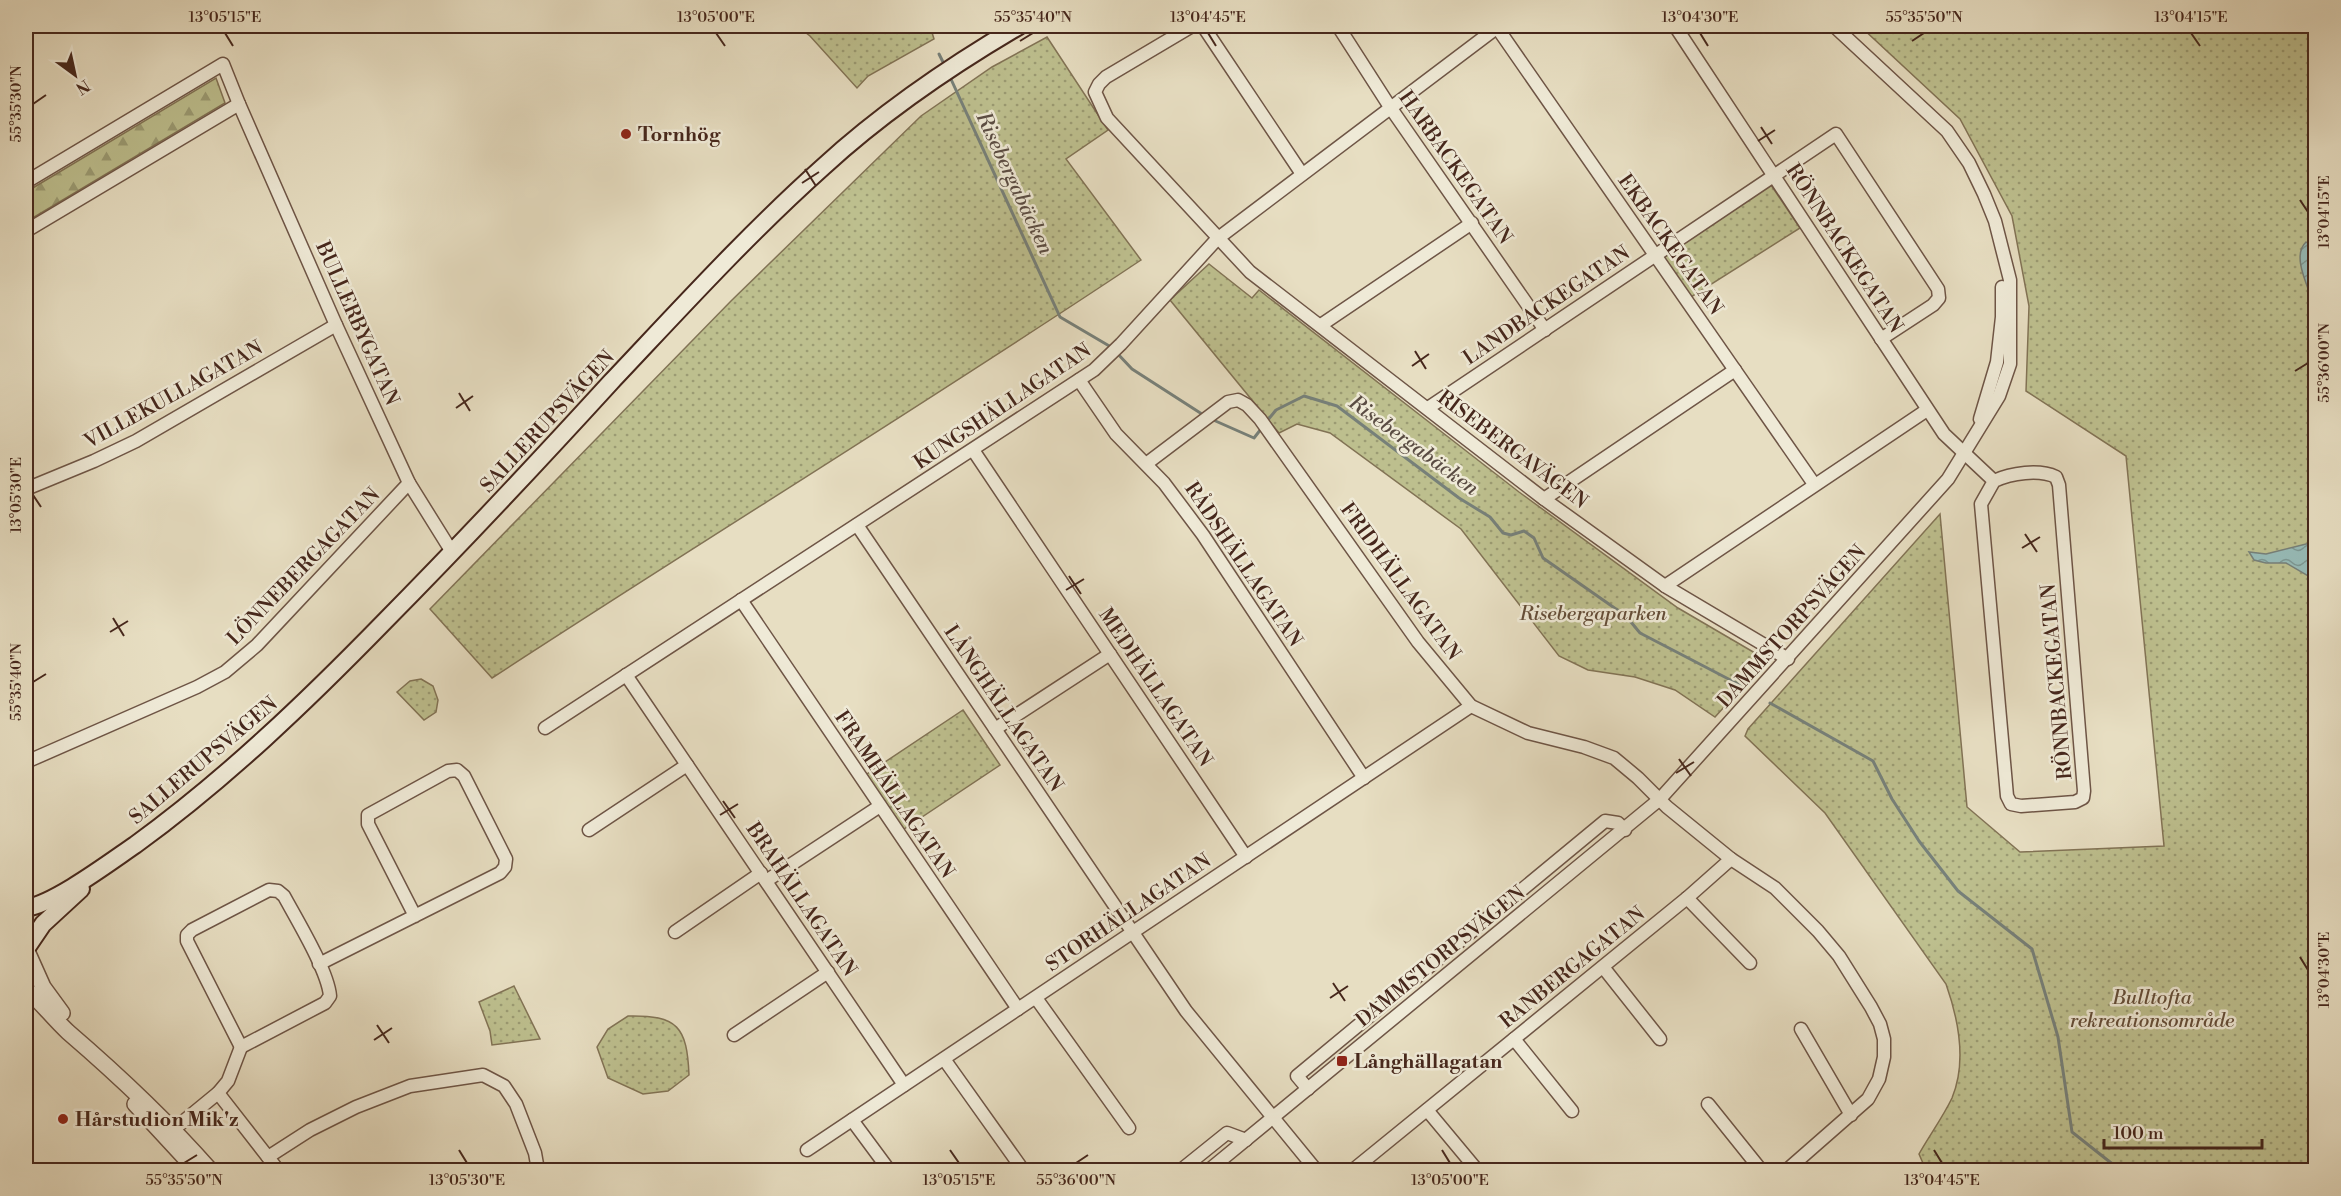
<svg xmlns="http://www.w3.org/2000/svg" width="2341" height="1196" font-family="'Libre Bodoni',serif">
  <defs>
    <pattern id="forest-firs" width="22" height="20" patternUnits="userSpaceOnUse" patternTransform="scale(1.5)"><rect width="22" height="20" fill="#bdbf8e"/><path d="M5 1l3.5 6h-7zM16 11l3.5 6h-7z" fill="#9b9b73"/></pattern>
    <pattern id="park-dots" width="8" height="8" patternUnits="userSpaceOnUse" patternTransform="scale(1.5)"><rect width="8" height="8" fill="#bdbf8e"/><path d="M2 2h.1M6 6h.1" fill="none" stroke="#9b9b73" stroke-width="1.8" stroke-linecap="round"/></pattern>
    <pattern id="water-waves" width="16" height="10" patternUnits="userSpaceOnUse" patternTransform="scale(1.5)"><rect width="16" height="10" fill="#97bbb7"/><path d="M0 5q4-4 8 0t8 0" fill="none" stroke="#7d9894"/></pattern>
  </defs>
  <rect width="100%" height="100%" fill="#e7dec2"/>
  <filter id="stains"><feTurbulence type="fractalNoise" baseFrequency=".00333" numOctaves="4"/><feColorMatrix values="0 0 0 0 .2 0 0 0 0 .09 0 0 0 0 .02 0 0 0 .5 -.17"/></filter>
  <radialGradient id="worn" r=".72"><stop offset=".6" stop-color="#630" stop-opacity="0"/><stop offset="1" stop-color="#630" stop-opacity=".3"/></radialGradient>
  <!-- forest -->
  <path fill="url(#forest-firs)" stroke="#827355" stroke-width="1.5" d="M216 78 225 103 26 222V192Z"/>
  <!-- park -->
  <g fill="url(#park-dots)" stroke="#827355" stroke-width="1.5">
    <path d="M797 26H930L934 39 868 76 857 88 810 36Z"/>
    <path d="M1860 26H2315V1170H1926L1919 1154C1929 1136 1943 1117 1952 1098 1967 1062 1958 1018 1946 984L1825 813 1745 736 1748 729 1940 514 1967 807 2020 852 2164 846 2126 456 2026 391 2029 306 2012 216 1960 119Z"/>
    <path d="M1047 37 1108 130 1066 159 1141 260C927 403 708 537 492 678L430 609 731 301 921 116 992 67Z"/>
    <path d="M1771 185 1800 228 1691 297 1664 257Z"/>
    <path d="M1209 264 1252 298 1259 290 1519 492 1678 608 1767 660 1715 717 1675 690 1635 677 1588 670 1559 656 1461 529 1330 433 1297 424 1279 433 1170 300Z"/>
    <path d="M421 679 433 686 438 700 436 712 424 720 397 692 410 681Z"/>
    <path d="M963 710 1000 765 898 833 861 778Z"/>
    <path d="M514 986 540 1039 492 1045 490 1031 479 1002Z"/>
    <path d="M628 1016C678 1015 687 1027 689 1075L668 1091 643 1094 608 1078 597 1047 608 1029Z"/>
  </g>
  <!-- water -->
  <g fill="url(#water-waves)" stroke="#778079" stroke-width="1.5">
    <path d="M2306 242 2315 249V309C2311 291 2290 257 2306 242Z"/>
    <path d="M2310 543H2315V580L2286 563H2266L2254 560 2249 552 2266 554Z"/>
  </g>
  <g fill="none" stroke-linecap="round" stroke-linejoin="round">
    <!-- stream -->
    <g stroke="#778079" stroke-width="3">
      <path d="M929 26 930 28"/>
      <path d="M939 54 945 66"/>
      <path d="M950 77 1060 317 1111 347"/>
      <path d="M1116 352 1132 369 1205 416"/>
      <path d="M1211 419 1254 438 1261 429"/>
      <path d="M1267 421 1276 410 1304 396 1337 406 1459 498 1490 517 1503 533 1511 535 1524 531 1534 538 1543 558 1626 616 1640 633 1742 686"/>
      <path d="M1770 703 1873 761 1892 799 1919 841 1958 891 2032 949 2058 1037 2072 1132 2120 1170"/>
    </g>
    <!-- minor casing -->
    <g stroke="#6e5546" stroke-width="15">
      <g id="minor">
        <path d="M1192 26 1106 77 1099 84 1095 92 1107 118 1250 272 1544 499 1665 586 1788 659"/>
        <path d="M1203 26 1302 174"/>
        <path d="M1338 26 1390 107 1545 330"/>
        <path d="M1496 26 1814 484"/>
        <path d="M1675 26 1944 434 1994 481 1981 504 2007 796 2011 804 2021 806 2075 802 2083 798 2084 791 2059 485 2056 477C2039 469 2011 473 1994 481"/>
        <path d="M26 182 223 64 239 104"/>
        <path d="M26 231 239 104 336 325 409 483 452 552"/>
        <path d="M1321 325 1472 223"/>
        <path d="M1079 380 1116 434 1164 483 1203 535 1364 778"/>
        <path d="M1428 408 1836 134 1938 289 1939 298 1933 305 1881 339"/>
        <path d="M1980 419 1997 362 2002 317V287"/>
        <path d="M973 450 1246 857"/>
        <path d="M1146 464 1228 402 1238 400 1247 405 1260 419 1418 642 1471 706 1528 733 1584 747 1614 758 1638 778 1667 807 1731 859 1775 888 1818 931 1839 956 1871 1007 1880 1024 1884 1039V1057L1879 1079 1868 1099 1787 1170"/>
        <path d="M26 489 94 461 136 441 336 325"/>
        <path d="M1544 499 1735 370"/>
        <path d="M857 525 1186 1011 1316 1170"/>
        <path d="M1665 586 1927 410"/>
        <path d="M741 600 1018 1009"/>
        <path d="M626 675 904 1085"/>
        <path d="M545 728 1094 370 1121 344 1217 239 1499 26"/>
        <path d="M995 729 1110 654"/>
        <path d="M26 762 197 687 225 672 257 645 409 483"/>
        <path d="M589 830 687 765"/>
        <path d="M766 881 880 806"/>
        <path d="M269 890 278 891 284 896C297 920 328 971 330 996L325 1003 241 1047 187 941V935L192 930Z"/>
        <path d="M1687 898 1750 963"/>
        <path d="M675 932 761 873"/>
        <path d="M319 964 500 873 505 867 506 859 464 776 457 770 448 771 368 815V824L415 916"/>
        <path d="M1603 967 1660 1039"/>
        <path d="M1036 998 1129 1128"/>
        <path d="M1801 1029 1851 1115"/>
        <path d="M734 1035 828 972"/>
        <path d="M1514 1039 1572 1111"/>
        <path d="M944 1059 1023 1170"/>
        <path d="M1308 1089 1297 1076 1605 821 1618 823 1625 830"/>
        <path d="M218 1093 278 1170"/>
        <path d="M1708 1104 1761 1170"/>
        <path d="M1427 1110 1477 1170"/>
        <path d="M852 1120 889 1170"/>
        <path d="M168 1134 218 1093 228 1081 241 1047"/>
        <path d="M807 1150 1471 706"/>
        <path d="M268 1157 310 1130 356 1107 410 1086 483 1075 504 1086 516 1104 535 1153 538 1170"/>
        <path d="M1181 1170 1227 1133 1246 1140"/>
        <path d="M1209 1170 1660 799 1948 479 1999 396 2010 364V280L1995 221 1984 194 1969 163 1947 131 1834 26"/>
        <path d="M1353 1170 1687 898 1731 859"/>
      </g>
    </g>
    <!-- tertiary casing -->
    <g stroke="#6e5546" stroke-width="18">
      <g id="tertiary">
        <path d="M26 949 43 987 62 1013"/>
        <path d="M26 989C41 1002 53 1018 68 1032 118 1075 166 1120 210 1170"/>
        <path d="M135 1104 196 1170"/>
      </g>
    </g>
    <!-- secondary casing -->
    <g stroke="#46271c" stroke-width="20">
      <g id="secondary">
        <path d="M26 908C54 904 110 862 135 845 226 779 307 701 385 621 462 543 537 463 611 382 680 309 748 234 823 167 883 112 949 67 1019 26"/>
        <path d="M26 949 43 924 81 889"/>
      </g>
    </g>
    <!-- minor -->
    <use href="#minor" stroke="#efead7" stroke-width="12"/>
    <!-- tertiary -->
    <use href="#tertiary" stroke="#efead7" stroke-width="15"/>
    <!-- secondary -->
    <use href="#secondary" stroke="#efead7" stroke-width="16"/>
  </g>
  <!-- ticks -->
  <path fill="none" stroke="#46271c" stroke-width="2" d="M225 33 233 46M716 33 725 46M1208 33 1216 46M1700 33 1708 46M2191 33 2200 46M1020 41 1033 33M1912 41 1924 33M33 104 46 95M1761 127 1772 144M1758 141 1775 130M805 169 816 186M802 183 819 172M2300 200 2308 212M1415 351 1426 369M1412 366 1429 354M2295 371 2308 363M459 393 470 411M456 408 473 396M33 495 41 507M2025 534 2037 552M2022 548 2040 537M1069 576 1081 594M1066 590 1084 579M113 618 124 636M110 632 128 621M33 682 46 674M1679 759 1691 776M1676 773 1694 762M723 801 735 818M720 815 738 804M2300 957 2308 970M1333 983 1345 1001M1330 998 1348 986M377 1025 389 1043M374 1040 392 1028M459 1150 467 1163M950 1150 959 1163M1442 1150 1450 1163M1934 1150 1942 1163M184 1163 197 1155M1076 1163 1088 1155"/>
  <!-- markers -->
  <g fill="#8f2418" stroke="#efead7" stroke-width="2">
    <circle cx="626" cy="134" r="6"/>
    <rect x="1336" y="1055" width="12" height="12" rx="3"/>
    <circle cx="63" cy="1119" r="6"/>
  </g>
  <g text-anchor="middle" stroke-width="5" stroke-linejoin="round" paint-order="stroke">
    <!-- poi labels -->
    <g font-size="20" font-weight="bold" fill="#46271c" stroke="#efead7" text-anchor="start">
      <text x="638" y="141">Tornhög</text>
      <text x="1354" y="1068">Långhällagatan</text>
      <text x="75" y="1126">Hårstudion Mik'z</text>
    </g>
    <!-- street labels -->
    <g font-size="20" fill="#46271c" stroke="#efead7">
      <text transform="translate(1456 167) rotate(55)" y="7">HARBACKEGATAN</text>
      <text transform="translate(1671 244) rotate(55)" y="7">EKBACKEGATAN</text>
      <text transform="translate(1845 248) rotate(57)" y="7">RÖNNBACKEGATAN</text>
      <text transform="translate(1546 305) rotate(-34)" y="7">LANDBACKEGATAN</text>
      <text transform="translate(358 323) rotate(66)" y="7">BULLERBYGATAN</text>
      <text transform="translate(173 394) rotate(-29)" y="7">VILLEKULLAGATAN</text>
      <text transform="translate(1002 406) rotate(-34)" y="7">KUNGSHÄLLAGATAN</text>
      <text transform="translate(547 421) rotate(-47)" y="7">SALLERUPSVÄGEN</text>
      <text transform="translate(1513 449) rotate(37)" y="7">RISEBERGAVÄGEN</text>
      <text transform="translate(1244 564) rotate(56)" y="7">RÅDSHÄLLAGATAN</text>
      <text transform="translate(303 566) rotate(-46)" y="7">LÖNNEBERGAGATAN</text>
      <text transform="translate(1401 581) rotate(54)" y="7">FRIDHÄLLAGATAN</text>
      <text transform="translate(1791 626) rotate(-48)" y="7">DAMMSTORPSVÄGEN</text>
      <text transform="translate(2056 682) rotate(-95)" y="7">RÖNNBACKEGATAN</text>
      <text transform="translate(1156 687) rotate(56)" y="7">MEDHÄLLAGATAN</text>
      <text transform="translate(1004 708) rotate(56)" y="7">LÅNGHÄLLAGATAN</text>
      <text transform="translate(203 760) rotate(-40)" y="7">SALLERUPSVÄGEN</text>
      <text transform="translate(895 794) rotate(56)" y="7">FRAMHÄLLAGATAN</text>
      <text transform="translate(802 899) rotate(56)" y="7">BRAHÄLLAGATAN</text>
      <text transform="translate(1128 912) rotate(-34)" y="7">STORHÄLLAGATAN</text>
      <text transform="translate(1440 956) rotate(-39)" y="7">DAMMSTORPSVÄGEN</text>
      <text transform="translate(1572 967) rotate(-39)" y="7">RANBERGAGATAN</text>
    </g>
    <!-- park labels -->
    <g font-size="20" font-style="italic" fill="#644d38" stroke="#efead7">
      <text x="1593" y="620">Risebergaparken</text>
      <text x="2152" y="1004">Bulltofta<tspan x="2152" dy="23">rekreationsområde</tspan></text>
    </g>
    <!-- water labels -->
    <g font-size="21" font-style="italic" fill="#5a4c43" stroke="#efead7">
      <text transform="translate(1015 183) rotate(65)" y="7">Risebergabäcken</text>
      <text transform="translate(1414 445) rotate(36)" y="7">Risebergabäcken</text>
    </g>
  </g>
  <!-- margin -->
  <rect width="2341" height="1196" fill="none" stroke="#e7dec2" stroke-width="66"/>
  <!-- north arrow -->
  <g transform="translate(75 75) rotate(147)" stroke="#efead7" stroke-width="4.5" paint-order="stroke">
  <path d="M0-4.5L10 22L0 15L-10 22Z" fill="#46271c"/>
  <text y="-9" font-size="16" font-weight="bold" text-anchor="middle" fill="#46271c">N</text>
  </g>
  <!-- scale -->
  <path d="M2104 1139v9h158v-9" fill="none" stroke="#46271c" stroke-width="3"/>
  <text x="2113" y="1139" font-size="18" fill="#46271c" stroke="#efead7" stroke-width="4.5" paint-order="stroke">100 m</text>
  <rect x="33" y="33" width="2275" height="1130" fill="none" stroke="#46271c" stroke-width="2"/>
  <g font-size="15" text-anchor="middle" fill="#46271c">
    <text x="225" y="22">13°05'15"E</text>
    <text x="716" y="22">13°05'00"E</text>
    <text x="1033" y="22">55°35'40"N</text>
    <text x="1208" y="22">13°04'45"E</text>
    <text x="1700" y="22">13°04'30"E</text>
    <text x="1924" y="22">55°35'50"N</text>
    <text x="2191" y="22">13°04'15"E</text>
    <text transform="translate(16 104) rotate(-90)" y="5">55°35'30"N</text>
    <text transform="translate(2324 212) rotate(-90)" y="5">13°04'15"E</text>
    <text transform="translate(2324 363) rotate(-90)" y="5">55°36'00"N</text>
    <text transform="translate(16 495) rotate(-90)" y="5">13°05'30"E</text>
    <text transform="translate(16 682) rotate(-90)" y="5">55°35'40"N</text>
    <text transform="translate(2324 970) rotate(-90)" y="5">13°04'30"E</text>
    <text x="184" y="1185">55°35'50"N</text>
    <text x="467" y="1185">13°05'30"E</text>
    <text x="959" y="1185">13°05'15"E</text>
    <text x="1076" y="1185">55°36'00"N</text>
    <text x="1450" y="1185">13°05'00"E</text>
    <text x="1942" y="1185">13°04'45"E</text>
  </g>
  <rect width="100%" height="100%" filter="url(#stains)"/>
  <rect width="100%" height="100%" fill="url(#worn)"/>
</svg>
